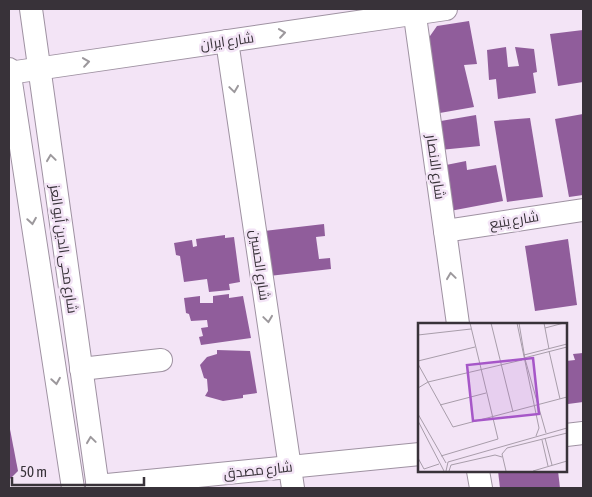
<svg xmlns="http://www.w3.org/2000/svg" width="592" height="497" font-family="'Asap Condensed',Cairo,sans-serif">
  <rect width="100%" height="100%" fill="#f3e4f6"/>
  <!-- building -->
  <g fill="#905d9b">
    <path d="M469 21 477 64 464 65 474 107 434 114 423 46 437 26Z"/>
    <path d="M583 30V82L558 86 550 34Z"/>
    <path d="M506 47 508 67 519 66 515 47 534 49 537 72 533 73 536 93 498 99 496 79 489 80 487 50Z"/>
    <path d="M583 114V195L569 197 555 119Z"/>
    <path d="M476 115 480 146 440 150 435 122Z"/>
    <path d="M530 118 543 197 507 202 494 121Z"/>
    <path d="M466 161 467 170 496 165 503 201 450 211 441 166Z"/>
    <path d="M324 224 325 236 316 237 319 259 330 258 331 269 269 276 264 231Z"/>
    <path d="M225 235V238L234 237 240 282 229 284 230 290 209 292 207 279 184 282 180 256 176 255 174 243 192 240 193 247 197 246 196 239Z"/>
    <path d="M568 239 577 305 535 311 525 246Z"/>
    <path d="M229 294V298L243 296 251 338 201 345 199 337 203 336 201 328 208 327 207 320 191 321 189 314 186 313 184 298 200 296V303H213V296Z"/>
    <path d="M217 350 250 351 257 393 243 395V398L223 401 205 396 208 391 207 379 204 378 200 365 207 357 217 354Z"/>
    <path d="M583 353V402L568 404 566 392V361L575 360 573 354Z"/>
    <path d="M9 424 18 471 9 480Z"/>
    <path d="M498 471H558L560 488H500Z"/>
  </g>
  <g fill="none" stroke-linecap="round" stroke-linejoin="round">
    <!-- minor casing -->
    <g stroke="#9f92a2" stroke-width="24">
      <g id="minor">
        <path d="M31 9 98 488"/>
        <path d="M414 9 458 324"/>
        <path d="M227 41 293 488"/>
        <path d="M9 69 73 488"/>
        <path d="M9 73 446 9"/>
        <path d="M445 231 583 210"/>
        <path d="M81 369 161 360"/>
        <path d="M566 435 583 433"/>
        <path d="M478 471 481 488"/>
        <path d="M97 486 420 454"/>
      </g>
    </g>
    <!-- minor -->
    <use href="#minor" stroke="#fff" stroke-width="22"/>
  </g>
  <!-- one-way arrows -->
  <defs><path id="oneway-chevron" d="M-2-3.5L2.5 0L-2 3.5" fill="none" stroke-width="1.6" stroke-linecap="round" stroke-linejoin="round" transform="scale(1.25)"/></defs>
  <g stroke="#9c989c">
    <use href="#oneway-chevron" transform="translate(282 33) rotate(-8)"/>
    <use href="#oneway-chevron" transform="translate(86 62) rotate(-8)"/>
    <use href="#oneway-chevron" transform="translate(234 89) rotate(82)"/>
    <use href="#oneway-chevron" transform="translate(51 158) rotate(-98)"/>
    <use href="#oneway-chevron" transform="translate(32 221) rotate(81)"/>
    <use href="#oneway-chevron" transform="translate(451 276) rotate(-98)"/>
    <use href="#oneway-chevron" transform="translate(268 319) rotate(82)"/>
    <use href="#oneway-chevron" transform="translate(56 381) rotate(81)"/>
    <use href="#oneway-chevron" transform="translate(91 440) rotate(-98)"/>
  </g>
  <g text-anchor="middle" stroke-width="5" stroke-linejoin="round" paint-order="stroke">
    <!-- street labels -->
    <g font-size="14" fill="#383239" stroke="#f3e4f6">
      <text transform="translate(227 41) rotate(-8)" y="5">شارع ايران</text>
      <text transform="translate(436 167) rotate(82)" y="5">شارع الانصار</text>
      <text transform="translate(514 220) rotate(-9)" y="5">شارع ينبع</text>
      <text transform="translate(64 249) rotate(82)" y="5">شارع محى الدين أبو العز</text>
      <text transform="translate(260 265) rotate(82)" y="5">شارع الحسين</text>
      <text transform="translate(258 470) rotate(-6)" y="5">شارع مصدق</text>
    </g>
  </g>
  <!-- overview -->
  <g transform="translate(418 323)">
    <rect width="149" height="149" fill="#f3e4f6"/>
    <path fill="none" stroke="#a89daa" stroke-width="1" d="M73 0 95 89M99 0 121 105 118 113M101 0 107 36 128 110M126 0 131 26M127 5 146 0M0 12 53 6M131 28 142 76M106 32 149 21M106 35 149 24M0 38 57 24M0 41 35 104 149 74M0 65 10 59 104 37M22 82 68 70M0 91 28 140M0 98 26 148M127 115 134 142M124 117 130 143M89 125 149 110M23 133 80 116 52 0M0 135 6 146 21 141M28 148 30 139 149 105M31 148 33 142 77 132 84 134M88 148 84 131 89 125M115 148 149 138"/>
    <path fill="#a657c8" fill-opacity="0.15" stroke="#a657c8" stroke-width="2.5" d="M115 35 121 91 55 98 49 42Z"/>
    <rect width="149" height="149" fill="none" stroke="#383239" stroke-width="2.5"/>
  </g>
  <!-- border -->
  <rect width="592" height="497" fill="none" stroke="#383239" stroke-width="20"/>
  <!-- scale -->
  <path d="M12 477v8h132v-8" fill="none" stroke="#383239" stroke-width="2.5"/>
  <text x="20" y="477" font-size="15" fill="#383239" stroke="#f3e4f6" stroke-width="4" paint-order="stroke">50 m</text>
</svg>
